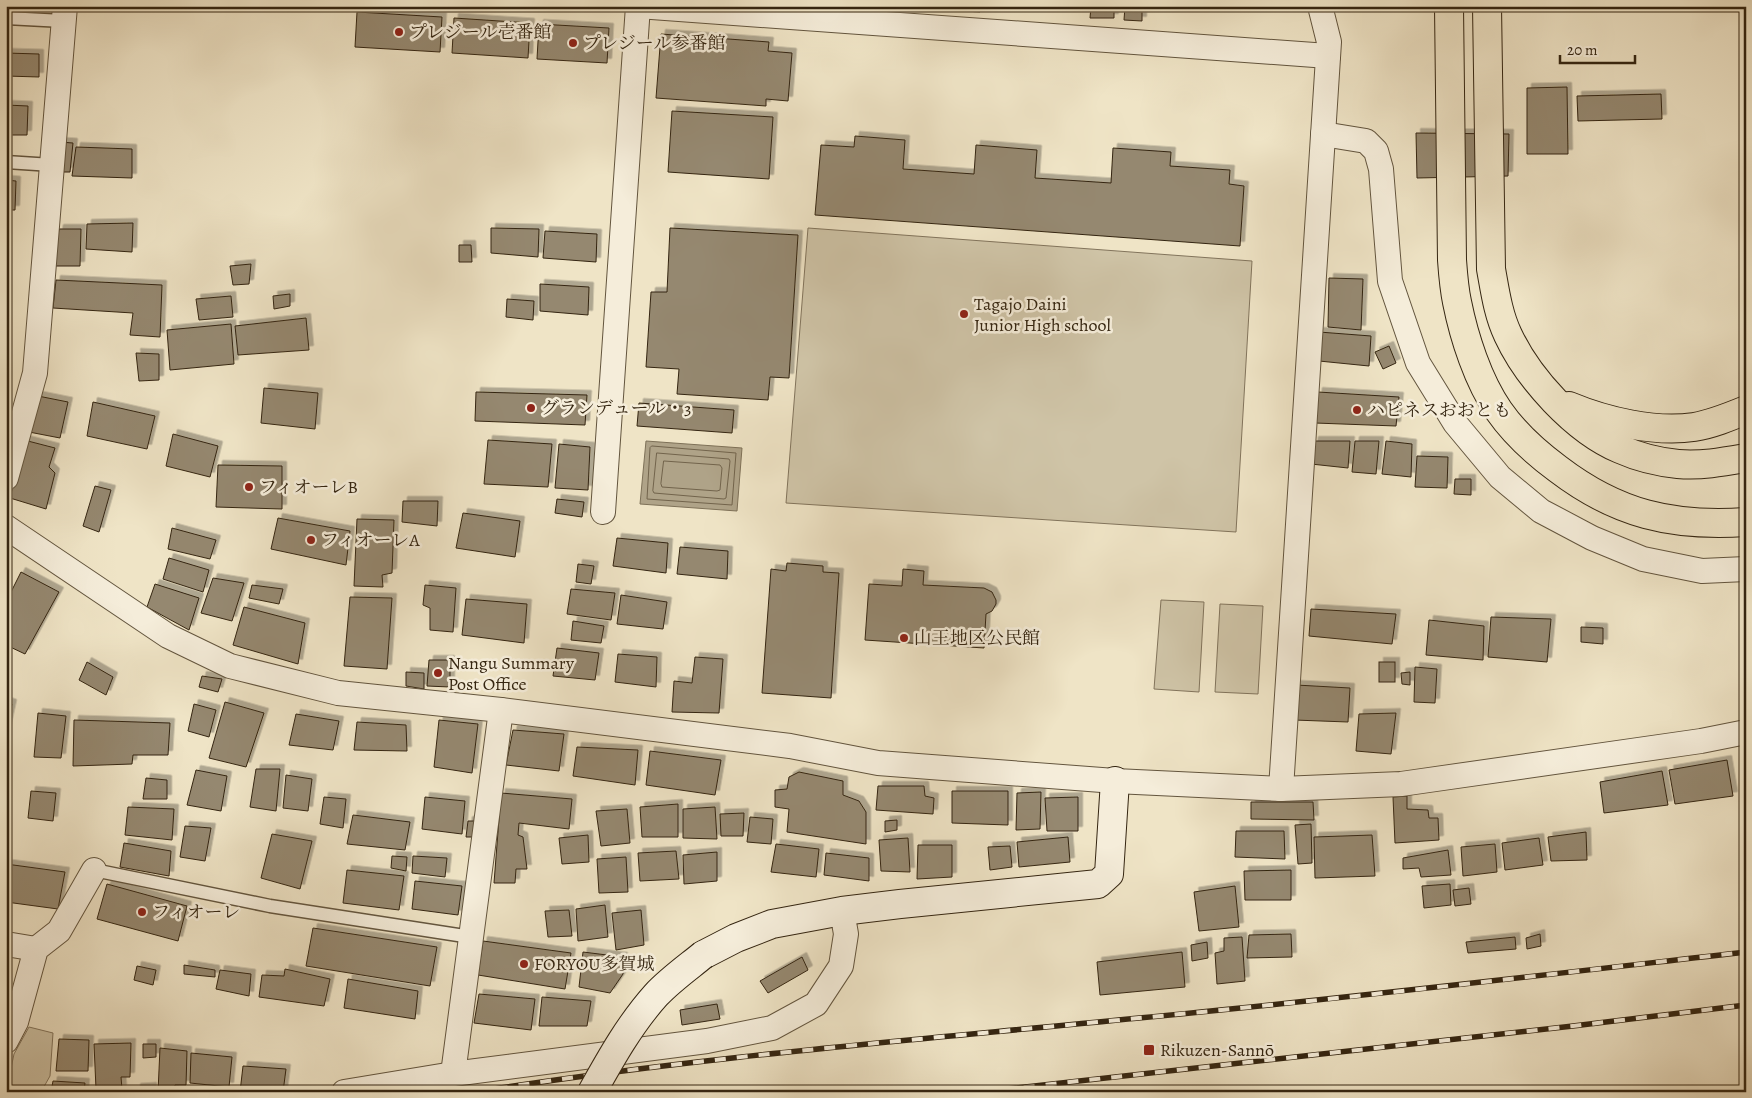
<svg xmlns="http://www.w3.org/2000/svg" width="1752" height="1098" font-family="Alegreya,'Noto Serif JP',serif">
  <defs>
    <filter id="shadow"><feDropShadow dx="4.5" dy="-4.5" stdDeviation="0" flood-color="#0004"/></filter>
  </defs>
  <rect width="100%" height="100%" fill="#efe4c6"/>
  <filter id="stains"><feTurbulence type="fractalNoise" baseFrequency=".004" numOctaves="4"/><feColorMatrix values="0 0 0 0 .2 0 0 0 0 .09 0 0 0 0 .02 0 0 0 .5 -.17"/></filter>
  <radialGradient id="worn" r=".72"><stop offset=".6" stop-color="#630" stop-opacity="0"/><stop offset="1" stop-color="#630" stop-opacity=".3"/></radialGradient>
  <!-- green -->
  <g fill="#cfc4a7" stroke="#82745c">
    <path d="M808 228 1252 261 1236 532 786 503Z"/>
    <path d="M1161 600 1204 602 1199 692 1154 689Z"/>
    <path d="M1220 604 1263 606 1258 694 1215 692Z"/>
    <path d="M29 1027 53 1033 50 1076 41 1092H6L14 1054Z"/>
  </g>
  <!-- water -->
  <path fill="#afa388" stroke="#7e7158" d="M646 441 742 448 737 511 640 504Z"/>
  <g fill="none" stroke-linecap="round" stroke-linejoin="round">
    <!-- shore -->
    <g stroke="#72644c" stroke-width="1">
      <path d="M652 446 736 453 732 505 647 499 650 448Z"/>
      <path d="M657 453 729 459 730 461 726 498 724 499 654 493 653 491Z"/>
      <path d="M664 461 720 465 722 468 720 490 717 491 662 487 661 484Z"/>
    </g>
  </g>
  <!-- building -->
  <g fill="#95886f" stroke="#342511" filter="url(#shadow)">
    <path d="M950 6H980V12L950 10Z"/>
    <path d="M1091 6H1114V18H1090Z"/>
    <path d="M1125 6H1142V21L1124 20Z"/>
    <path d="M357 12 442 17 440 52 355 47Z"/>
    <path d="M454 18 530 23 528 58 452 53Z"/>
    <path d="M539 24 609 28 607 63 537 59Z"/>
    <path d="M661 34 769 42 768 51 792 53 788 101 766 99V106L656 98Z"/>
    <path d="M6 53 39 54V77L6 76Z"/>
    <path d="M1567 87 1568 154H1527V88Z"/>
    <path d="M1661 94 1662 119 1578 121 1577 96Z"/>
    <path d="M6 105 28 106 27 135H6Z"/>
    <path d="M672 111 773 117 769 179 668 172Z"/>
    <path d="M1416 133 1509 134 1508 176 1417 178Z"/>
    <path d="M855 136 905 140 903 169 974 174 976 145 1037 150 1035 178 1111 183 1113 148 1171 152 1170 166 1230 170 1229 184 1244 186 1240 246 815 215 821 145 854 147Z"/>
    <path d="M60 142 73 143 70 172H58Z"/>
    <path d="M76 147 132 149V178L72 176Z"/>
    <path d="M6 180 16 181 15 210H6Z"/>
    <path d="M133 223 132 252 86 249 87 224Z"/>
    <path d="M491 228 539 229 538 257 491 253Z"/>
    <path d="M670 228 798 235 789 378 770 377 768 400 677 394 679 369 646 367 651 292H667Z"/>
    <path d="M59 229H81L80 266H53Z"/>
    <path d="M545 231 597 234 596 262 543 258Z"/>
    <path d="M459 245H471L472 262H459Z"/>
    <path d="M251 264 249 284 233 285 230 266Z"/>
    <path d="M1329 278 1363 279 1361 330 1328 327Z"/>
    <path d="M56 280 162 285 160 337 130 335 133 313 53 308Z"/>
    <path d="M540 284 589 287 588 315 540 311Z"/>
    <path d="M290 294V306L274 309 273 296Z"/>
    <path d="M231 296 233 317 199 320 196 299Z"/>
    <path d="M507 299 534 301 533 320 506 317Z"/>
    <path d="M306 318 309 350 238 355 235 326Z"/>
    <path d="M231 324 234 364 170 370 167 330Z"/>
    <path d="M1319 332 1371 336 1369 366 1319 361Z"/>
    <path d="M1389 346 1396 363 1383 369 1375 352Z"/>
    <path d="M136 353 159 354V380L139 381Z"/>
    <path d="M264 388 318 393 315 429 261 423Z"/>
    <path d="M476 392 587 395 585 425 475 421Z"/>
    <path d="M1318 392 1399 397 1396 426 1315 423Z"/>
    <path d="M38 396 68 402 60 438 29 432Z"/>
    <path d="M93 402 155 416 147 449 87 436Z"/>
    <path d="M639 403 734 410 732 433 637 426Z"/>
    <path d="M173 434 218 446 210 477 166 466Z"/>
    <path d="M24 440 55 448 49 467 55 473 46 509 10 498Z"/>
    <path d="M488 440 552 444 548 487 484 484Z"/>
    <path d="M1314 441H1350L1348 468 1311 464Z"/>
    <path d="M1355 441H1379L1376 474 1352 472Z"/>
    <path d="M1386 441 1412 444 1411 477 1382 474Z"/>
    <path d="M559 444 590 447 588 490 555 488Z"/>
    <path d="M1417 456 1448 457 1447 488 1415 487Z"/>
    <path d="M218 465 282 466V509L216 507Z"/>
    <path d="M1455 479H1471V495L1454 494Z"/>
    <path d="M95 486 111 490 99 532 83 526Z"/>
    <path d="M557 499 584 502 582 517 555 513Z"/>
    <path d="M403 501H438L437 526 402 522Z"/>
    <path d="M463 513 520 521 515 557 456 548Z"/>
    <path d="M278 518 350 531 346 565 271 549Z"/>
    <path d="M357 519 394 520 392 573 382 575 383 587 354 586Z"/>
    <path d="M172 528 216 540 210 559 168 549Z"/>
    <path d="M617 538 668 543 666 573 613 566Z"/>
    <path d="M680 547 728 551 727 579 677 574Z"/>
    <path d="M169 558 209 570 203 592 163 579Z"/>
    <path d="M787 563 823 566V572L839 573 831 698 762 693 771 569 786 571Z"/>
    <path d="M578 564 594 566 591 584 576 582Z"/>
    <path d="M903 569 924 571 923 585 984 588 992 592 996 600V604L992 611 986 614 984 648 865 640 869 584 902 586Z"/>
    <path d="M21 572 59 592 25 654 6 645V602Z"/>
    <path d="M213 578 244 583 232 621 201 613Z"/>
    <path d="M155 584 199 598 189 630 147 607Z"/>
    <path d="M252 585 283 589 279 604 249 598Z"/>
    <path d="M425 585 456 588 453 632 430 630V608L423 605Z"/>
    <path d="M571 589 615 593 611 620 567 614Z"/>
    <path d="M621 595 667 602 663 629 617 624Z"/>
    <path d="M350 597 392 598 387 669 344 666Z"/>
    <path d="M466 599 527 604 524 643 462 635Z"/>
    <path d="M244 607 305 623 298 664 233 645Z"/>
    <path d="M1311 609 1396 614 1392 644 1309 636Z"/>
    <path d="M1491 617 1551 619 1547 662 1488 657Z"/>
    <path d="M1429 620 1484 626 1483 660 1426 655Z"/>
    <path d="M573 621 604 626 601 643 571 640Z"/>
    <path d="M1581 627 1603 628V644L1581 642Z"/>
    <path d="M557 648 599 653 595 680 553 676Z"/>
    <path d="M618 654 657 657 656 687 615 682Z"/>
    <path d="M695 657 723 659 719 713 672 712 674 681 692 683Z"/>
    <path d="M429 660H450V687L427 686Z"/>
    <path d="M87 662 113 677 106 695 79 680Z"/>
    <rect x="1379" y="662" width="16" height="20"/>
    <path d="M1415 667 1437 669 1435 703 1414 702Z"/>
    <path d="M406 672 424 673V689L406 686Z"/>
    <path d="M1410 672V685L1402 684 1401 673Z"/>
    <path d="M202 676 222 679 218 692 199 687Z"/>
    <path d="M1296 685 1350 688 1348 722 1294 720Z"/>
    <path d="M6 702 12 704 6 731Z"/>
    <path d="M225 702 264 713 246 767 209 758Z"/>
    <path d="M194 704 216 710 209 737 188 731Z"/>
    <path d="M38 713 66 716 61 758 34 757Z"/>
    <path d="M1396 713 1391 754 1356 751 1359 714Z"/>
    <path d="M296 714 339 721 333 750 289 745Z"/>
    <path d="M74 720 170 723 168 755H133L132 764 73 766Z"/>
    <path d="M439 720 478 724 472 773 434 767Z"/>
    <path d="M357 722 406 725 407 751 354 750Z"/>
    <path d="M513 730 564 734 559 771 506 765Z"/>
    <path d="M577 747 638 750 635 785 573 776Z"/>
    <path d="M650 751 721 760 715 795 646 785Z"/>
    <path d="M1727 760 1733 796 1675 804 1669 770Z"/>
    <path d="M256 769H280L276 811 250 807Z"/>
    <path d="M196 770 227 776 221 811 187 805Z"/>
    <path d="M1662 771 1668 805 1604 813 1600 782Z"/>
    <path d="M799 772 843 781V795L859 801 866 812V844L787 832 789 809 775 807V790L787 789 789 777Z"/>
    <path d="M286 775 312 779 308 811 283 808Z"/>
    <path d="M146 778 167 780V799H143Z"/>
    <path d="M878 786H924L925 796 934 798 933 814 876 810Z"/>
    <path d="M31 791 56 793 53 821 28 818Z"/>
    <path d="M952 791H1008V825L952 823Z"/>
    <path d="M1041 792 1040 829 1016 830 1017 793Z"/>
    <path d="M501 793 572 799 569 829 519 823 518 835 523 837 527 869H516L515 883H494Z"/>
    <path d="M1407 796V809L1428 810 1429 818H1438L1439 840 1395 843 1393 797Z"/>
    <path d="M324 797 346 799 343 828 320 824Z"/>
    <path d="M425 797 465 801 462 834 422 829Z"/>
    <path d="M1078 797V831H1047L1045 798Z"/>
    <path d="M1251 802H1313L1314 820 1251 819Z"/>
    <path d="M678 804V837H642L640 807Z"/>
    <path d="M128 807 174 809 172 840 125 835Z"/>
    <path d="M715 807 717 839 683 838V809Z"/>
    <path d="M627 809 630 843 601 846 596 811Z"/>
    <path d="M744 813 743 836H721L720 814Z"/>
    <path d="M353 815 410 822 405 850 347 844Z"/>
    <path d="M750 817 773 819 771 844 747 842Z"/>
    <path d="M897 820V830L885 832V821Z"/>
    <path d="M468 821H477L475 837H466Z"/>
    <path d="M1311 824 1312 863 1298 864 1295 825Z"/>
    <path d="M185 826 211 828 205 861 180 857Z"/>
    <path d="M1236 831H1284L1285 859 1235 857Z"/>
    <path d="M1586 832 1587 860 1551 861 1548 837Z"/>
    <path d="M272 834 312 841 300 889 261 878Z"/>
    <path d="M588 835 589 862 562 864 559 838Z"/>
    <path d="M1372 835 1375 876 1315 878 1314 837Z"/>
    <path d="M1068 837 1070 862 1019 867 1017 842Z"/>
    <path d="M908 838 910 872 881 871 879 840Z"/>
    <path d="M1539 838 1543 865 1505 870 1502 843Z"/>
    <path d="M124 843 171 851 169 876 120 867Z"/>
    <path d="M776 844 819 849 816 877 771 872Z"/>
    <path d="M1495 844 1497 872 1463 876 1461 847Z"/>
    <path d="M918 845H952V877L917 879Z"/>
    <path d="M1010 846 1012 867 990 870 988 847Z"/>
    <path d="M1448 850 1451 875 1421 877 1419 868 1403 869V858Z"/>
    <path d="M676 851 679 879 640 881 638 853Z"/>
    <path d="M717 852V881L684 884 683 855Z"/>
    <path d="M826 853 869 858V881L824 875Z"/>
    <path d="M392 856 407 857 406 871 391 868Z"/>
    <path d="M413 856 447 858 445 877 412 873Z"/>
    <path d="M626 857 628 892 599 893 597 859Z"/>
    <path d="M6 864 65 872 58 909 6 902Z"/>
    <path d="M347 870 404 876 399 910 343 903Z"/>
    <path d="M1291 870V900H1245L1244 871Z"/>
    <path d="M415 881 462 886 458 915 412 909Z"/>
    <path d="M107 884 187 906 178 941 97 919Z"/>
    <path d="M1450 884 1451 905 1424 908 1422 886Z"/>
    <path d="M1235 886 1239 927 1199 931 1194 892Z"/>
    <path d="M1469 888 1471 904 1455 906 1453 890Z"/>
    <path d="M605 905 608 937 578 941 576 909Z"/>
    <path d="M569 910 572 936 548 937 545 911Z"/>
    <path d="M641 910 644 945 616 950 612 913Z"/>
    <path d="M313 928 437 947 430 986 306 966Z"/>
    <path d="M1291 934 1292 957 1247 958 1249 935Z"/>
    <path d="M1540 934 1541 946 1527 949 1526 938Z"/>
    <path d="M1242 937 1245 981 1217 984 1215 953 1224 951V938Z"/>
    <path d="M1515 937 1516 949 1468 953 1466 942Z"/>
    <path d="M483 941 571 953 565 989 478 975Z"/>
    <path d="M1207 942 1208 958 1192 961 1191 945Z"/>
    <path d="M583 952 623 957V974L610 993 579 987Z"/>
    <path d="M1182 952 1185 987 1100 995 1097 962Z"/>
    <path d="M802 957 808 970 768 993 760 981Z"/>
    <path d="M184 965 215 970V977L184 974Z"/>
    <path d="M137 966 156 970 153 985 134 980Z"/>
    <path d="M285 969 330 979 324 1006 259 997 262 975 284 976Z"/>
    <path d="M220 970 251 974 249 996 216 989Z"/>
    <path d="M348 979 418 991 415 1019 344 1008Z"/>
    <path d="M479 994 535 999 531 1030 474 1023Z"/>
    <path d="M542 997 591 1001 587 1026H539Z"/>
    <path d="M717 1004 720 1019 682 1025 680 1010Z"/>
    <path d="M59 1039 89 1040 88 1071H56Z"/>
    <path d="M131 1043 130 1077H121L122 1089H96L94 1044Z"/>
    <path d="M143 1044H156V1057L143 1058Z"/>
    <path d="M160 1048 187 1051 186 1085H175L174 1092H158Z"/>
    <path d="M191 1053 232 1057 229 1087 190 1083Z"/>
    <path d="M243 1066 286 1069 283 1092H240Z"/>
    <path d="M53 1081 85 1083 84 1092H51Z"/>
    <path d="M152 1087V1092H136V1088Z"/>
  </g>
  <g fill="none" stroke-linecap="round" stroke-linejoin="round">
    <!-- lane casing -->
    <g stroke="#63553e" stroke-width="15">
      <g id="lane">
        <path d="M6 18 63 21"/>
        <path d="M6 162 52 165"/>
        <path d="M94 870 270 906 471 937"/>
      </g>
    </g>
    <!-- street casing -->
    <g stroke="#63553e" stroke-width="26">
      <g id="street">
        <path d="M638 6 1328 56"/>
        <path d="M1323 134 1366 141 1376 151 1381 169 1390 281 1418 363 1455 423 1500 477 1541 511 1592 538 1643 559 1702 571 1746 569"/>
        <path d="M6 478 35 373 65 6"/>
        <path d="M603 512 638 6"/>
        <path d="M6 527 168 636 230 666 338 693 501 710 790 746 878 763 1115 781 1281 789 1401 784 1701 741 1746 732"/>
        <path d="M1281 789 1329 42 1320 6"/>
        <path d="M6 944 36 949"/>
        <path d="M6 1041 16 1022 36 949 59 931 94 870"/>
        <path d="M453 1074 501 710"/>
        <path d="M344 1092 453 1074 707 1041 772 1028 816 1004 841 966 846 934 842 911"/>
      </g>
    </g>
    <!-- secondary casing -->
    <g stroke="#342511" stroke-width="30">
      <path id="secondary" d="M703 955 736 938 772 924 842 911 900 904 1098 884 1109 874 1115 781"/>
    </g>
    <!-- highway casing -->
    <g stroke="#342511" stroke-width="30">
      <g id="highway">
        <path d="M1449 6 1452 260C1453 274 1454 288 1457 302 1464 337 1478 381 1499 411 1515 434 1535 452 1558 469 1617 514 1672 527 1746 522"/>
        <path d="M1487 6 1491 269C1495 291 1498 314 1508 335 1528 378 1575 430 1620 449 1638 457 1658 462 1678 464 1701 466 1723 462 1746 458"/>
        <path d="M1569 406C1605 421 1655 433 1694 427 1712 424 1729 417 1746 410"/>
      </g>
    </g>
    <!-- lane -->
    <use href="#lane" stroke="#f5edda" stroke-width="12"/>
    <!-- street -->
    <use href="#street" stroke="#f5edda" stroke-width="24"/>
    <!-- secondary -->
    <use href="#secondary" stroke="#f5edda" stroke-width="28"/>
    <!-- highway -->
    <use href="#highway" stroke="#efe4c6" stroke-width="28"/>
    <!-- rail casing -->
    <g stroke="#342511" stroke-width="5.5">
      <g id="rail">
        <path d="M475 1092C695 1057 917 1040 1139 1018 1341 999 1544 975 1746 952"/>
        <path d="M980 1092 1573 1026 1746 1005"/>
      </g>
    </g>
    <!-- rail -->
    <use href="#rail" stroke="#f5edda" stroke-width="4" stroke-dasharray="11" stroke-linecap="butt"/>
    <!-- secondary-bridge casing -->
    <g stroke="#342511" stroke-width="30" stroke-linecap="butt">
      <path id="secondary-bridge" d="M592 1092C611 1058 630 1024 656 995 670 980 687 968 703 955"/>
    </g>
    <!-- secondary-bridge -->
    <use href="#secondary-bridge" stroke="#f5edda" stroke-width="28"/>
  </g>
  <!-- markers -->
  <g fill="#8f2418" stroke="#f5edda" stroke-width="2">
    <circle cx="399" cy="32" r="5"/>
    <circle cx="573" cy="43" r="5"/>
    <circle cx="964" cy="314" r="5"/>
    <circle cx="531" cy="408" r="5"/>
    <circle cx="1357" cy="410" r="5"/>
    <circle cx="249" cy="487" r="5"/>
    <circle cx="311" cy="540" r="5"/>
    <circle cx="904" cy="638" r="5"/>
    <circle cx="438" cy="673" r="5"/>
    <circle cx="142" cy="912" r="5"/>
    <circle cx="524" cy="964" r="5"/>
    <rect x="1143" y="1044" width="12" height="12" rx="2.5"/>
  </g>
  <g text-anchor="middle" stroke-width="5" stroke-linejoin="round" paint-order="stroke">
    <!-- poi labels -->
    <g font-size="18" fill="#342511" stroke="#f5edda" text-anchor="start">
      <text x="409" y="38">プレジール壱番館</text>
      <text x="583" y="49">プレジール参番館</text>
      <text x="974" y="310">Tagajo Daini<tspan x="974" dy="21">Junior High school</tspan></text>
      <text x="541" y="414">グランデュール・3</text>
      <text x="1367" y="416">ハピネスおおとも</text>
      <text x="259" y="493">フィオーレB</text>
      <text x="321" y="546">フィオーレA</text>
      <text x="914" y="644">山王地区公民館</text>
      <text x="448" y="669">Nangu Summary<tspan x="448" dy="21">Post Office</tspan></text>
      <text x="152" y="918">フィオーレ</text>
      <text x="534" y="970">FORYOU多賀城</text>
      <text x="1160" y="1056">Rikuzen-Sannō</text>
    </g>
  </g>
  <!-- margin -->
  <rect width="1752" height="1098" fill="none" stroke="#efe4c6" stroke-width="25"/>
  <rect x="8" y="8" width="1737" height="1083" fill="none" stroke="#342511" stroke-width="2.5"/>
  <rect x="12" y="12" width="1727" height="1073" fill="none" stroke="#342511"/>
  <!-- scale -->
  <path d="M1560 55v8h75v-8" fill="none" stroke="#342511" stroke-width="2.5"/>
  <text x="1567" y="55" font-size="15" fill="#342511" stroke="#f5edda" stroke-width="4" paint-order="stroke">20 m</text>
  <rect width="100%" height="100%" filter="url(#stains)"/>
  <rect width="100%" height="100%" fill="url(#worn)"/>
</svg>
